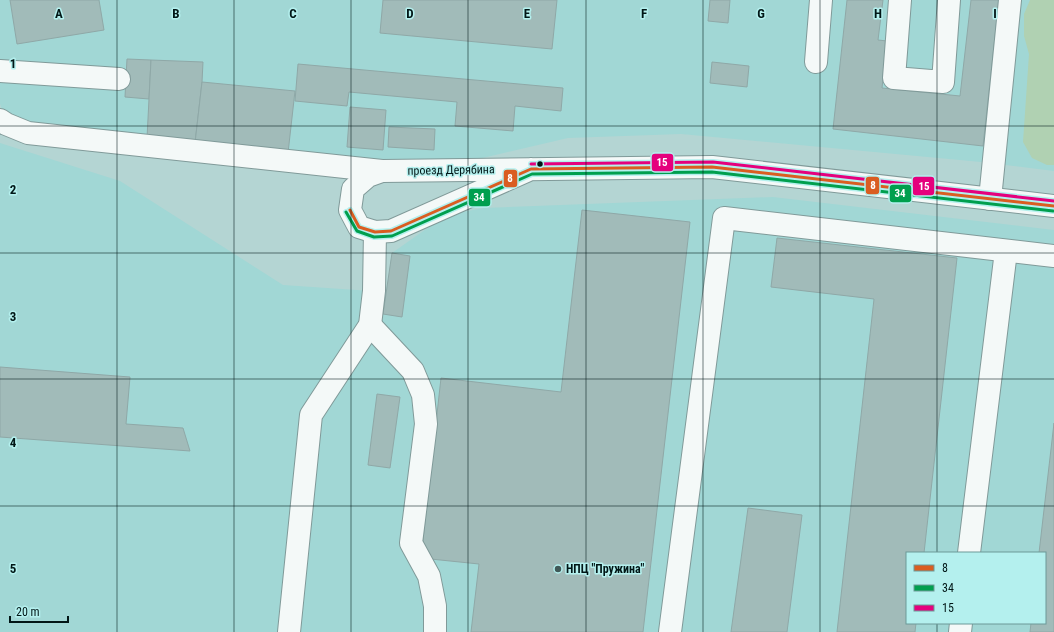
<svg xmlns="http://www.w3.org/2000/svg" width="1054" height="632" font-family="'Roboto Condensed',sans-serif">
  <rect width="100%" height="100%" fill="#b4d5d3"/>
  <!-- built -->
  <g fill="#a1d7d5" fill-rule="evenodd">
    <path d="M0 0H1054V171L981 162 681 134 568 138 453 165 322 161 8 125 0 104Z"/>
    <path d="M0 143 120 181 283 285 386 292 392 253 446 215 484 208 773 197 1054 230V632H0ZM907 553H1045V623H907Z"/>
  </g>
  <!-- green -->
  <path fill="#b0d1b2" d="M1030 0H1054V165H1047L1032 158 1023 142 1029 54 1024 36V14Z"/>
  <!-- building -->
  <g fill="#a1bbb9" stroke="#8fa8a7">
    <path d="M10 0H99L104 30 17 44Z"/>
    <path d="M383 0H557L552 49 380 33Z"/>
    <path d="M710 0H730L728 23 708 21Z"/>
    <path d="M847 0H883L878 40 887 41 882 88 960 96 971 0H999L983 146 833 129Z"/>
    <path d="M127 59 151 60 149 99 125 97Z"/>
    <path d="M151 60 203 62 202 82 195 143 147 138Z"/>
    <path d="M712 62 749 66 747 87 710 83Z"/>
    <path d="M298 64 563 88 561 111 515 106 513 131 455 126 457 102 349 92 347 106 295 101Z"/>
    <path d="M202 82 295 91 288 153 195 143Z"/>
    <path d="M350 107 386 110 383 150 347 147Z"/>
    <path d="M389 127 435 129 434 150 388 147Z"/>
    <path d="M582 210 690 222 643 632H471L479 564 421 558 441 378 561 392Z"/>
    <path d="M777 238 957 258 924 553H907V623H916L915 632H837L874 299 771 287Z"/>
    <path d="M392 253 410 256 402 317 383 314Z"/>
    <path d="M0 367 130 377 126 424 183 428 190 451 0 437Z"/>
    <path d="M377 394 400 397 390 468 368 465Z"/>
    <path d="M1054 423V632H1030L1031 623H1045V553H1039Z"/>
    <path d="M748 508 802 515 787 632H731Z"/>
  </g>
  <g fill="none" stroke-linecap="round" stroke-linejoin="round">
    <!-- minor casing -->
    <g stroke="#809a99" stroke-width="24">
      <g id="minor">
        <path d="M900 0 894 78 943 82 949 0"/>
        <path d="M816 62 821 0"/>
        <path d="M0 71 119 79"/>
        <path d="M0 120 6 124 28 133 382 171"/>
        <path d="M531 169 391 231 375 232 359 227 350 210 353 189 368 176 382 171 712 167 1054 206"/>
        <path d="M990 199 1010 0"/>
        <path d="M370 325 413 371 423 395 426 424 411 543 429 576 435 606V632"/>
        <path d="M969 553 1006 251"/>
        <path d="M289 632 311 415 370 325 374 291 375 232"/>
        <path d="M670 632 724 218 1054 256"/>
        <path d="M960 632 961 623"/>
      </g>
    </g>
    <!-- minor -->
    <use href="#minor" stroke="#f4f9f8" stroke-width="22"/>
    <!-- bus-1 casing -->
    <g stroke="#b4f0ee" stroke-width="6">
      <path id="bus-1" d="M350 210 359 227 375 232 391 231 531 169 712 167 1054 206"/>
    </g>
    <!-- bus-2 casing -->
    <g stroke="#b4f0ee" stroke-width="6">
      <path id="bus-2" d="M346 212 357 231 374 237 392 236 532 174 712 172 1053 211"/>
    </g>
    <!-- bus-3 casing -->
    <g stroke="#b4f0ee" stroke-width="6">
      <path id="bus-3" d="M531 164 713 162 1054 201"/>
    </g>
    <!-- bus-1 -->
    <use href="#bus-1" stroke="#da5d21" stroke-width="3"/>
    <!-- bus-2 -->
    <use href="#bus-2" stroke="#009f4e" stroke-width="3"/>
    <!-- bus-3 -->
    <use href="#bus-3" stroke="#e5007d" stroke-width="3"/>
  </g>
  <!-- grid -->
  <path fill="none" stroke="#011616" stroke-width="1" stroke-opacity="0.55" d="M117 0V632M234 0V632M351 0V632M468 0V632M586 0V632M703 0V632M820 0V632M937 0V553M0 126H1054M0 253H1054M0 379H1054M0 506H1054M937 623V632"/>
  <!-- markers -->
  <circle fill="#011616" stroke="#b4f0ee" stroke-width="1.5" cx="540" cy="164" r="3.5"/>
  <circle fill="#405958" stroke="#b4f0ee" stroke-width="1.5" cx="558" cy="569" r="4"/>
  <g text-anchor="middle" stroke-width="3" stroke-linejoin="round" paint-order="stroke">
    <!-- street labels -->
    <g font-size="12" fill="#011616" stroke="#b4f0ee">
      <text transform="translate(451 170) rotate(-1)" y="4">проезд Дерябина</text>
    </g>
    <!-- poi labels -->
    <g font-size="12" font-weight="bold" fill="#011616" stroke="#b4f0ee" text-anchor="start">
      <text x="566" y="573">НПЦ "Пружина"</text>
    </g>
  </g>
  <g font-size="13" text-anchor="middle" font-weight="bold" fill="#011616" stroke="#b4f0ee" stroke-width="3" stroke-linejoin="round" paint-order="stroke">
    <text x="59" y="18">A</text>
    <text x="176" y="18">B</text>
    <text x="293" y="18">C</text>
    <text x="410" y="18">D</text>
    <text x="527" y="18">E</text>
    <text x="644" y="18">F</text>
    <text x="761" y="18">G</text>
    <text x="878" y="18">H</text>
    <text x="995" y="18">I</text>
    <text x="13" y="68">1</text>
    <text x="13" y="194">2</text>
    <text x="13" y="321">3</text>
    <text x="13" y="447">4</text>
    <text x="13" y="573">5</text>
  </g>
  <g stroke="#b4f0ee" stroke-width="1.5">
    <rect x="651" y="153" width="23" height="19" rx="4" fill="#e5007d"/>
    <rect x="503" y="169" width="15" height="19" rx="4" fill="#da5d21"/>
    <rect x="865" y="176" width="15" height="19" rx="4" fill="#da5d21"/>
    <rect x="912" y="176" width="23" height="20" rx="4" fill="#e5007d"/>
    <rect x="889" y="184" width="23" height="19" rx="4" fill="#009f4e"/>
    <rect x="468" y="188" width="23" height="19" rx="4" fill="#009f4e"/>
  </g>
  <g font-size="11" text-anchor="middle" font-weight="bold" fill="#fff">
    <text x="662" y="166">15</text>
    <text x="510" y="182">8</text>
    <text x="873" y="189">8</text>
    <text x="924" y="190">15</text>
    <text x="900" y="197">34</text>
    <text x="479" y="201">34</text>
  </g>
  <!-- legend -->
  <rect x="906" y="552" width="140" height="72" fill="#b4f0ee" stroke="#6c9998"/>
  <rect x="914" y="565" width="20" height="6" fill="#da5d21" stroke="#6c9998"/>
  <text x="942" y="572" font-size="12" fill="#011616">8</text>
  <rect x="914" y="585" width="20" height="6" fill="#009f4e" stroke="#6c9998"/>
  <text x="942" y="592" font-size="12" fill="#011616">34</text>
  <rect x="914" y="605" width="20" height="6" fill="#e5007d" stroke="#6c9998"/>
  <text x="942" y="612" font-size="12" fill="#011616">15</text>
  <!-- scale -->
  <path d="M10 616v6h58v-6" fill="none" stroke="#011616" stroke-width="2"/>
  <text x="16" y="616" font-size="12" fill="#011616" stroke="#b4f0ee" stroke-width="3" paint-order="stroke">20 m</text>
</svg>
